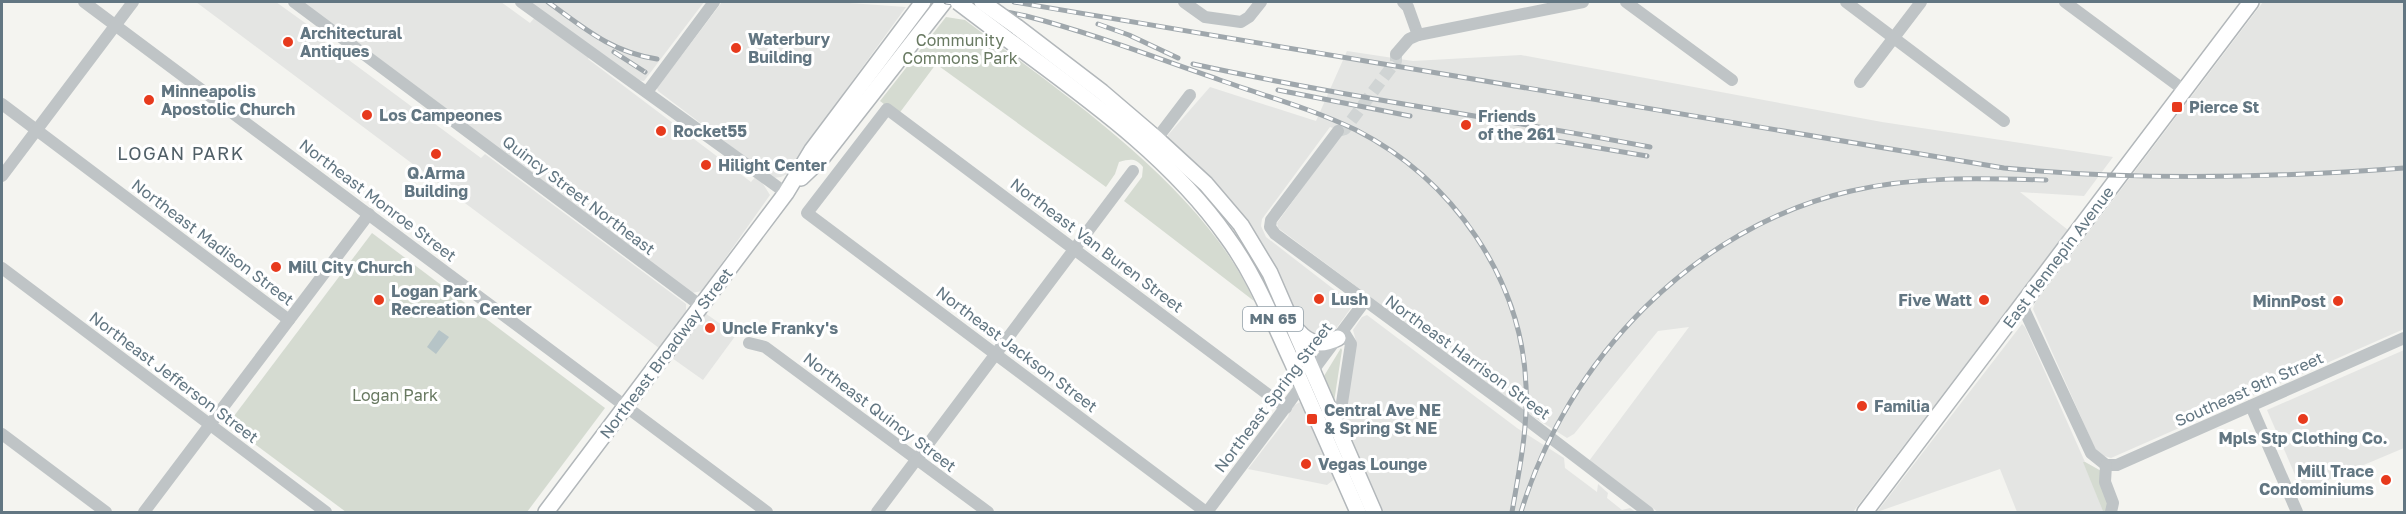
<svg xmlns="http://www.w3.org/2000/svg" width="2406" height="514" font-family="'Golos Text',sans-serif">
  <rect width="100%" height="100%" fill="#f4f4f0"/>
  <!-- built -->
  <g fill="#e4e5e3">
    <path d="M196 2H276L308 25 307 29 481 158 485 154 686 304V311L659 348Z"/>
    <path d="M304 2H501L530 23 535 17 590 56 588 59 751 182 756 176 760 179 770 195 702 291 692 293Z"/>
    <path d="M530 2H704L644 81 637 80Z"/>
    <path d="M722 2H835L906 7 843 94 845 96 787 174 781 177 773 178 658 91 657 88Z"/>
    <path d="M2263 2H2404V329L2111 458 2101 455 2096 451 2033 309 2035 303Z"/>
    <path d="M1347 51 1413 61 1521 55 1882 122 2113 157 2084 196 2020 192 2068 230 1853 512H1658L1589 461 1689 327 1658 331 1574 434 1567 438 1521 409 1278 228 1277 223 1343 132 1330 127 1262 219 1261 226 1266 237 1349 301 1351 308 1330 337 1323 340 1303 332 1269 262 1168 142V135L1210 87 1316 121Z"/>
    <path d="M705 313 736 335 703 380 672 358Z"/>
    <path d="M1367 315 1517 428 1564 458 1565 468 1597 492 1598 484 1608 493 1607 498 1622 510 1630 508 1636 512H1379L1342 432 1356 341 1353 330 1362 317Z"/>
    <path d="M2022 324 2025 327 2085 462 2101 471 2107 511 2017 512 2000 469 1877 512Z"/>
    <path d="M2404 350V448L2302 491 2267 410Z"/>
    <path d="M1300 402 1305 406 1337 477 1327 485 1248 469 1288 417 1291 407Z"/>
  </g>
  <!-- green -->
  <g fill="#d5dbd1">
    <path d="M946 17 965 20C1062 93 1204 188 1254 301L1124 201 1142 177 1143 167C1135 158 1131 159 1119 162L1115 174 1106 187 936 64 898 115 880 101Z"/>
    <path d="M372 233 605 408 527 512H346L228 424Z"/>
    <path d="M1341 348 1342 350 1334 402 1324 376Z"/>
    <path d="M2083 462H2085L2101 471 2110 503 2107 511H2103Z"/>
  </g>
  <!-- water -->
  <path fill="#b6c4c7" d="M439 330 449 337 436 354 427 347Z"/>
  <g fill="none" stroke-linecap="round" stroke-linejoin="round">
    <!-- minor-tunnel -->
    <path stroke="#d0d4d4" stroke-width="12" stroke-dasharray="12 6" stroke-linecap="butt" d="M1338 131 1345 129 1396 61V54"/>
    <!-- major casing -->
    <g stroke="#b2b7ba" stroke-width="18">
      <g id="major">
        <path d="M1017 27 1102 92 1157 139 1206 184 1241 225 1270 273 1374 512"/>
        <path d="M1007 39C1085 97 1170 156 1227 237 1255 275 1272 319 1292 362 1314 412 1336 462 1358 512"/>
        <path d="M801 178 822 158 944 2"/>
        <path d="M1298 331C1310 345 1322 346 1338 338"/>
        <path d="M546 512 786 193 812 150 923 2"/>
        <path d="M1865 512 2251 2"/>
      </g>
    </g>
    <!-- minor -->
    <g stroke="#bfc4c6" stroke-width="12">
      <path d="M84 2 767 512"/>
      <path d="M294 2 701 306"/>
      <path d="M521 2 786 193"/>
      <path d="M1184 2 1205 17 1241 22 1249 17 1261 2"/>
      <path d="M1403 2 1408 7 1418 35"/>
      <path d="M1626 2 1732 80"/>
      <path d="M1846 2 2004 121"/>
      <path d="M2065 2 2184 90"/>
      <path d="M1396 54 1409 39 1418 35 1583 2"/>
      <path d="M1860 82 1921 2"/>
      <path d="M647 92 714 2"/>
      <path d="M2 104 289 320"/>
      <path d="M1338 131 1271 220 1270 227 1275 234 1526 419 1648 512"/>
      <path d="M1152 145 1190 95"/>
      <path d="M2 176 133 2"/>
      <path d="M2 268 326 512"/>
      <path d="M2022 305 2091 453 2106 465"/>
      <path d="M749 343 765 347 988 512"/>
      <path d="M2251 406 2297 512"/>
      <path d="M1338 429 1351 344 1343 331"/>
      <path d="M2 434 106 512"/>
      <path d="M2106 465H2117L2404 338"/>
      <path d="M2106 465 2105 482 2113 503 2111 512"/>
      <path d="M144 512 369 214"/>
      <path d="M877 512 1133 171"/>
      <path d="M1206 512 807 213 887 109 1286 408"/>
      <path d="M1207 512 1365 301"/>
    </g>
    <!-- major -->
    <use href="#major" stroke="#fff" stroke-width="15"/>
    <!-- rail casing -->
    <g stroke="#9fa7ac" stroke-width="5">
      <g id="rail">
        <path d="M548 2C584 28 611 52 657 59"/>
        <path d="M946 2C972 6 1000 10 1026 16 1092 33 1156 58 1220 80 1265 96 1313 109 1356 130 1452 179 1522 278 1526 386 1528 429 1519 471 1512 512"/>
        <path d="M1014 2 2004 168C2138 181 2271 178 2404 168"/>
        <path d="M1098 24 1129 35 1178 58"/>
        <path d="M614 52 645 72"/>
        <path d="M1193 64C1344 97 1498 118 1650 147"/>
        <path d="M1278 90 1410 116"/>
        <path d="M1521 135 1647 156"/>
        <path d="M1521 512C1567 360 1694 227 1851 191 1916 176 1981 178 2046 180"/>
      </g>
    </g>
    <!-- rail -->
    <use href="#rail" stroke="#fff" stroke-width="3" stroke-dasharray="9" stroke-linecap="butt"/>
    <!-- major-bridge casing -->
    <g stroke="#b2b7ba" stroke-width="18" stroke-linecap="butt">
      <g id="major-bridge">
        <path d="M958 2 1007 39"/>
        <path d="M982 2 1017 27"/>
      </g>
    </g>
    <!-- major-bridge -->
    <use href="#major-bridge" stroke="#fff" stroke-width="15"/>
  </g>
  <!-- markers -->
  <g fill="#e73a1d" stroke="#fff" stroke-width="2">
    <circle cx="288" cy="42" r="6"/>
    <circle cx="736" cy="48" r="6"/>
    <circle cx="149" cy="100" r="6"/>
    <rect x="2171" y="101" width="12" height="12" rx="3"/>
    <circle cx="367" cy="115" r="6"/>
    <circle cx="1466" cy="125" r="6"/>
    <circle cx="661" cy="131" r="6"/>
    <circle cx="436" cy="154" r="6"/>
    <circle cx="706" cy="165" r="6"/>
    <circle cx="276" cy="267" r="6"/>
    <circle cx="1319" cy="299" r="6"/>
    <circle cx="379" cy="300" r="6"/>
    <circle cx="1984" cy="300" r="6"/>
    <circle cx="2338" cy="301" r="6"/>
    <circle cx="710" cy="328" r="6"/>
    <circle cx="1862" cy="406" r="6"/>
    <rect x="1306" y="413" width="12" height="12" rx="3"/>
    <circle cx="2303" cy="419" r="6"/>
    <circle cx="1306" cy="464" r="6"/>
    <circle cx="2386" cy="480" r="6"/>
  </g>
  <g text-anchor="middle" stroke-width="6" stroke-linejoin="round" paint-order="stroke">
    <!-- shield labels -->
    <rect fill="#fff" stroke="#919fa8" stroke-width="1.5" x="1243" y="307" width="60" height="24" rx="4.5"/>
    <g font-size="15" font-weight="bold" fill="#627682">
      <text x="1273" y="324">MN 65</text>
    </g>
    <!-- poi labels -->
    <g font-size="16" font-weight="bold" fill="#627682" stroke="#fff" text-anchor="start">
      <text x="300" y="39">Architectural<tspan x="300" dy="18">Antiques</tspan></text>
      <text x="748" y="45">Waterbury<tspan x="748" dy="18">Building</tspan></text>
      <text x="161" y="97">Minneapolis<tspan x="161" dy="18">Apostolic Church</tspan></text>
      <text x="2189" y="113">Pierce St</text>
      <text x="379" y="121">Los Campeones</text>
      <text x="1478" y="122">Friends<tspan x="1478" dy="18">of the 261</tspan></text>
      <text x="673" y="137">Rocket55</text>
      <text x="718" y="171">Hilight Center</text>
      <text x="436" y="179" text-anchor="middle">Q.Arma<tspan x="436" dy="18">Building</tspan></text>
      <text x="288" y="273">Mill City Church</text>
      <text x="391" y="297">Logan Park<tspan x="391" dy="18">Recreation Center</tspan></text>
      <text x="1331" y="305">Lush</text>
      <text x="1972" y="306" text-anchor="end">Five Watt</text>
      <text x="2326" y="307" text-anchor="end">MinnPost</text>
      <text x="722" y="334">Uncle Franky's</text>
      <text x="1874" y="412">Familia</text>
      <text x="1324" y="416">Central Ave NE<tspan x="1324" dy="18">&amp; Spring St NE</tspan></text>
      <text x="2303" y="444" text-anchor="middle">Mpls Stp Clothing Co.</text>
      <text x="1318" y="470">Vegas Lounge</text>
      <text x="2374" y="477" text-anchor="end">Mill Trace<tspan x="2374" dy="18">Condominiums</tspan></text>
    </g>
    <!-- park labels -->
    <g font-size="16" fill="#687961" stroke="#fff">
      <text x="960" y="46">Community<tspan x="960" dy="18">Commons Park</tspan></text>
      <text x="395" y="401">Logan Park</text>
    </g>
    <!-- street labels -->
    <g font-size="16" fill="#627682" stroke="#fff">
      <text transform="translate(579 195) rotate(37)" y="6">Quincy Street Northeast</text>
      <text transform="translate(378 200) rotate(37)" y="6">Northeast Monroe Street</text>
      <text transform="translate(213 242) rotate(37)" y="6">Northeast Madison Street</text>
      <text transform="translate(1097 245) rotate(37)" y="6">Northeast Van Buren Street</text>
      <text transform="translate(2058 257) rotate(-53)" y="6">East Hennepin Avenue</text>
      <text transform="translate(1017 349) rotate(37)" y="6">Northeast Jackson Street</text>
      <text transform="translate(666 353) rotate(-53)" y="6">Northeast Broadway Street</text>
      <text transform="translate(1468 357) rotate(36)" y="6">Northeast Harrison Street</text>
      <text transform="translate(174 377) rotate(37)" y="6">Northeast Jefferson Street</text>
      <text transform="translate(2249 389) rotate(-24)" y="6">Southeast 9th Street</text>
      <text transform="translate(1273 397) rotate(-53)" y="6">Northeast Spring Street</text>
      <text transform="translate(880 412) rotate(37)" y="6">Northeast Quincy Street</text>
    </g>
    <!-- neighbourhood labels -->
    <g font-size="18" letter-spacing="1.5" fill="#505f67" stroke="#fff">
      <text x="181" y="160">LOGAN PARK</text>
    </g>
  </g>
  <!-- border -->
  <rect width="2406" height="514" fill="none" stroke="#627682" stroke-width="6"/>
</svg>
